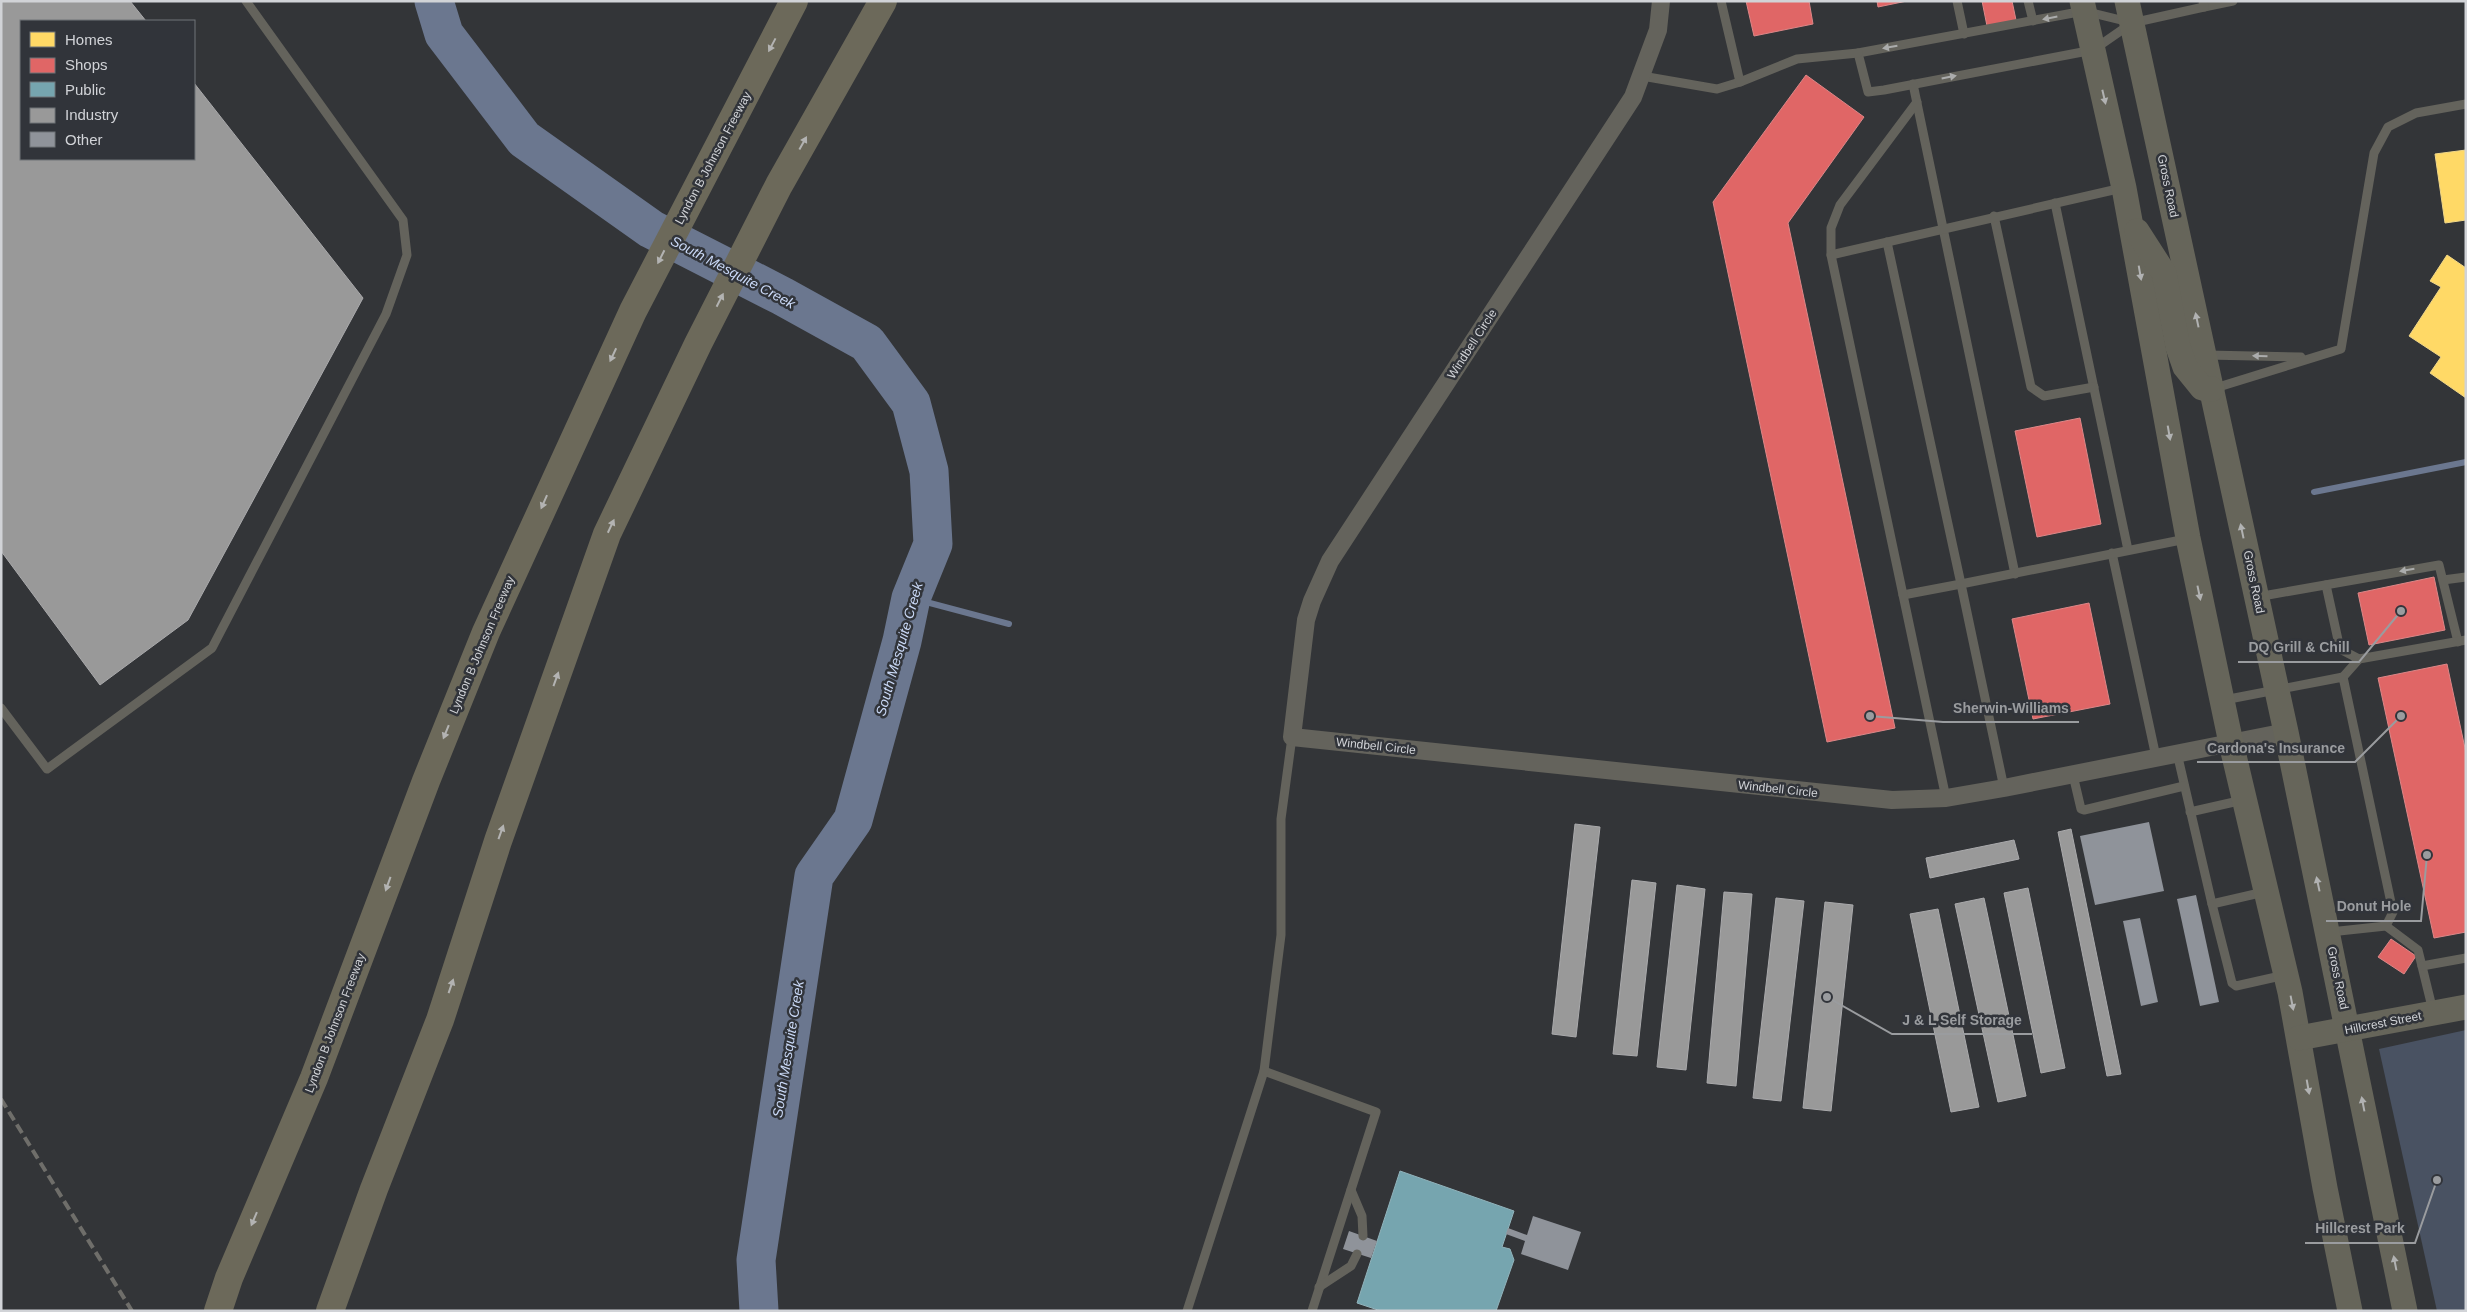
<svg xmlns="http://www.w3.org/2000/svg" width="2467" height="1312" font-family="Arial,sans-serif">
  <rect width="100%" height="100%" fill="#333538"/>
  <!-- green -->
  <path fill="#495262" d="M2466 1030V1311H2437L2379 1049Z"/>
  <!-- homes -->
  <g fill="#ffd966" stroke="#f1d788">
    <path d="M2466 150V220L2445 223 2435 154Z"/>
    <path d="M2447 255 2466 268V398L2430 373 2441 357 2409 336 2441 287 2430 281Z"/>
  </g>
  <!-- shops -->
  <g fill="#e06666" stroke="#dc8788">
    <path d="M1746 1H1809L1813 24 1754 36Z"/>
    <path d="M1877 1H1907L1878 7Z"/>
    <path d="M1982 1H2012L2016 20 1987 26Z"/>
    <path d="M1806 75 1864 117 1788 223 1895 728 1827 742 1713 202Z"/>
    <path d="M2080 418 2101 524 2037 537 2015 431Z"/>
    <path d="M2434 577 2445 630 2369 645 2358 593Z"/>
    <path d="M2089 603 2110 704 2033 719 2012 619Z"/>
    <path d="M2447 664 2466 753V932L2434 938 2378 678Z"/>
    <path d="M2391 939 2416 956 2404 974 2378 957Z"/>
  </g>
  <!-- public -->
  <path fill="#76a5af" stroke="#91b3bb" d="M1400 1171 1514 1211 1502 1247 1510 1249 1514 1260 1496 1311H1381L1357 1303Z"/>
  <!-- industry -->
  <g fill="#999" stroke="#aaaaac">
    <path d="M1 1H130L146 21H21V159H194V83L363 298 188 620 100 685 1 551Z"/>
    <path d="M1575 824 1600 827 1576 1037 1552 1034Z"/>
    <path d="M2071 829 2121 1074 2107 1076 2058 832Z"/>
    <path d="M2014 840 2019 859 1930 878 1926 858Z"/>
    <path d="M1632 880 1656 883 1637 1056 1613 1054Z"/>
    <path d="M1677 885 1705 889 1686 1070 1657 1067Z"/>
    <path d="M2028 888 2065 1068 2041 1073 2004 893Z"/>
    <path d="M1724 892 1752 894 1736 1086 1707 1083Z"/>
    <path d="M1776 898 1804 901 1781 1101 1753 1098Z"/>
    <path d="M1984 898 2026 1096 1998 1102 1955 904Z"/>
    <path d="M1825 902 1853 905 1831 1111 1803 1108Z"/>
    <path d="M1938 909 1979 1107 1951 1112 1910 914Z"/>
  </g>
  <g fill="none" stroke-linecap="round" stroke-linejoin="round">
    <!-- stream -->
    <g stroke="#6b778f" stroke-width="6">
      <path d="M2314 492 2466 462"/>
      <path d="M911 598 1009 624"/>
    </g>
    <!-- river -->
    <path stroke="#6b778f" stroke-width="39" d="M434 1 444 34 524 139 651 229 782 296 867 343 911 403 929 471 933 544 911 598 902 641 853 820 814 876 756 1260 759 1311"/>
  </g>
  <!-- building -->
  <g fill="#8f939a">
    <path d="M2149 822 2164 891 2095 905 2080 836Z"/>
    <path d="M2196 895 2219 1002 2200 1006 2177 899Z"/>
    <path d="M2140 918 2158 1002 2141 1006 2123 921Z"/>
    <path d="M1533 1216 1581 1232 1568 1270 1521 1254 1525 1241 1506 1234 1508 1228 1527 1235Z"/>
    <path d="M1349 1231 1377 1241 1371 1258 1343 1249Z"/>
  </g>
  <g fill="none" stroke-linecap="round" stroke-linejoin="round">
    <!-- lane -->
    <g stroke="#64635c" stroke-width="9">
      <path d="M1957 1 1964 34"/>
      <path d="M2028 1 2033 21"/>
      <path d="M2204 7 2233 1"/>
      <path d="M2129 22 2084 11 1858 53 1868 92 1884 90 2093 50 2132 23 2204 7 2203 1"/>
      <path d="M1642 76 1717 89 1740 82 1721 1"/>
      <path d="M1740 82 1797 59 1858 53"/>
      <path d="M1913 84 2015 574"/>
      <path d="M2055 203 2128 550"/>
      <path d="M1994 216 2031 387 2044 396 2094 387"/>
      <path d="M1887 242 1961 584 1903 595"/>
      <path d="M1831 255V228L1840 205 1917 102"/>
      <path d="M2207 355 2301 357"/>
      <path d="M2212 389 2341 349 2374 153 2388 127 2416 113 2466 104"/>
      <path d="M2112 553 2156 757"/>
      <path d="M2443 580 2466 577"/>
      <path d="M2326 585 2340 649 2359 659"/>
      <path d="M2257 597 2439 565 2458 642"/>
      <path d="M2343 677 2359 659 2466 640"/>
      <path d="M2224 700 2343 677 2393 912 2386 926"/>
      <path d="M1 708 47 769 212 648 386 314 407 255 403 220 246 1"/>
      <path d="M2177 753 2212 904"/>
      <path d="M2073 775 2081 809 2084 810 2184 786"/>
      <path d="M2004 788 1961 584 2186 539"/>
      <path d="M1946 798 1831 255 2122 188"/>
      <path d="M2190 812 2243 800"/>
      <path d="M2264 892 2212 904 2232 983 2236 986 2285 975"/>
      <path d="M2330 932 2386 926 2418 950 2433 1011"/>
      <path d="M2422 966 2466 958"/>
      <path d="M1264 1071 1376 1112 1312 1311"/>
      <path d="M1351 1190 1362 1216 1363 1236"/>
      <path d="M1319 1287 1351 1266 1357 1254"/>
      <path d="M1187 1311 1264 1071 1281 935V819L1292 737"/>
    </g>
    <!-- street -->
    <path stroke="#64635c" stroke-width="18" d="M1661 1 1658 30 1633 97 1330 561 1312 601 1306 620 1292 737 1892 800 1946 798 2004 788 2286 732"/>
    <!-- secondary -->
    <g stroke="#66655a" stroke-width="25">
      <path d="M2082 1 2124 188 2188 538 2231 743 2290 992 2325 1188 2350 1311"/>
      <path d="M2127 1 2286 732 2405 1311"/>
      <path d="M2137 231 2164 273 2178 347 2185 367 2202 388 2212 389"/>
      <path d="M2299 1038 2466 1007"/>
    </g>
    <!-- highway -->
    <g stroke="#6c695a" stroke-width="28">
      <path d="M218 1311 229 1278 314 1078 426 781 486 632 633 311 794 1"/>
      <path d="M330 1311 374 1189 440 1020 498 841 607 534 698 344 779 185 883 1"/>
    </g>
    <!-- rail -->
    <path stroke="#6f6e6a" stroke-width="4" stroke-dasharray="10 5" stroke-linecap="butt" d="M1 1099 132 1311"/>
  </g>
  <!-- one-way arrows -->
  <defs><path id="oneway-solid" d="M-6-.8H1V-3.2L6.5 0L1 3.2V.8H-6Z" transform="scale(1.25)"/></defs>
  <g fill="#abacac">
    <use href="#oneway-solid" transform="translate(2050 18) rotate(169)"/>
    <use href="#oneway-solid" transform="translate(1890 47) rotate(170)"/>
    <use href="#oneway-solid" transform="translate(1949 77) rotate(-11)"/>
    <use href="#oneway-solid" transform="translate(2260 356) rotate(-178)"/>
    <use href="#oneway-solid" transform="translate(2407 570) rotate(170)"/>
  </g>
  <g fill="#b3b3b2">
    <use href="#oneway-solid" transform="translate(772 45) rotate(118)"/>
    <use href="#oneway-solid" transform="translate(803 143) rotate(-61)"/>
    <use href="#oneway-solid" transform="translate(661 257) rotate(117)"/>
    <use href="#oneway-solid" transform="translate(720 300) rotate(-63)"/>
    <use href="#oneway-solid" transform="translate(613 355) rotate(115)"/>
    <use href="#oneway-solid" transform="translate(544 502) rotate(114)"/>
    <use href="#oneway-solid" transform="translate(611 526) rotate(-65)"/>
    <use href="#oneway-solid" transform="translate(556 679) rotate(-70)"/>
    <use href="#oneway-solid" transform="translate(446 732) rotate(112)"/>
    <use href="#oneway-solid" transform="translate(501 832) rotate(-70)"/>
    <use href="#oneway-solid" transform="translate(388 884) rotate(110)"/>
    <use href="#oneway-solid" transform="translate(451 986) rotate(-71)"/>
    <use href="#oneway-solid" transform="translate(254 1219) rotate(113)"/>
  </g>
  <g fill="#b1b2b2">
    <use href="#oneway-solid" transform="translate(2104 97) rotate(77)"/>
    <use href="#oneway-solid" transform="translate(2140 273) rotate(80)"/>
    <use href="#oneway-solid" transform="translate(2197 320) rotate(-102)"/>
    <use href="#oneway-solid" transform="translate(2169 433) rotate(80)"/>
    <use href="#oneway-solid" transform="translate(2242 531) rotate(-102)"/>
    <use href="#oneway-solid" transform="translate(2199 593) rotate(78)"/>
    <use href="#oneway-solid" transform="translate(2318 884) rotate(-102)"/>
    <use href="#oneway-solid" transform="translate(2292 1003) rotate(79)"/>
    <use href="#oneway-solid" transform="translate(2308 1087) rotate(80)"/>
    <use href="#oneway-solid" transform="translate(2363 1104) rotate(-101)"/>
    <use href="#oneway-solid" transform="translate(2395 1263) rotate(-101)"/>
  </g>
  <g text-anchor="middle" stroke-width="5" stroke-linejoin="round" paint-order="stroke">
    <!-- street labels -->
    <g font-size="12" fill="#d1d3d7" stroke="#31343a">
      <text transform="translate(713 158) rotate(-62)" y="4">Lyndon B Johnson Freeway</text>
      <text transform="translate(2168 186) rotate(78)" y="4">Gross Road</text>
      <text transform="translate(1472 344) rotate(-57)" y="4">Windbell Circle</text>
      <text transform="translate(2254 582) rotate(78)" y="4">Gross Road</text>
      <text transform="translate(482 645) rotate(-67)" y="4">Lyndon B Johnson Freeway</text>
      <text transform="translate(1376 746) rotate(6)" y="4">Windbell Circle</text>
      <text transform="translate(1778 789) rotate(6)" y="4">Windbell Circle</text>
      <text transform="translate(2338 978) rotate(78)" y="4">Gross Road</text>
      <text transform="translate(335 1023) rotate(-69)" y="4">Lyndon B Johnson Freeway</text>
      <text transform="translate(2383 1023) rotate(-11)" y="4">Hillcrest Street</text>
    </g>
    <!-- water labels -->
    <g font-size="14" font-style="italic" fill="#cad9f7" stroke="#31343a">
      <text transform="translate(733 272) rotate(28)" y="5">South Mesquite Creek</text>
      <text transform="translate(899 649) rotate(-74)" y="5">South Mesquite Creek</text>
      <text transform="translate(788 1049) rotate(-81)" y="5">South Mesquite Creek</text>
    </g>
  </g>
  <!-- callouts -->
  <path fill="none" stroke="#9a9c9f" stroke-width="2" d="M2401 611L2359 662H2238M1870 716L1943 722H2079M2401 716L2355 762H2197M2427 855L2421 921H2326M1827 997L1892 1034H2032M2437 1180L2415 1243H2305"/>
  <g fill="#9a9c9f" stroke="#31343a" stroke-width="2">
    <circle cx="2401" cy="611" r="5"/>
    <circle cx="1870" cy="716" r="5"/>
    <circle cx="2401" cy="716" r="5"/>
    <circle cx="2427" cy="855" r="5"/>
    <circle cx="1827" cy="997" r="5"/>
    <circle cx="2437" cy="1180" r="5"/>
  </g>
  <g font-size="14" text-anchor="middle" font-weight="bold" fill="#9a9c9f" stroke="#31343a" stroke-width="5" stroke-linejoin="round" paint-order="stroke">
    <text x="2299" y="652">DQ Grill &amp; Chill</text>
    <text x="2011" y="713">Sherwin-Williams</text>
    <text x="2276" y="753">Cardona's Insurance</text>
    <text x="2374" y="911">Donut Hole</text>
    <text x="1962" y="1025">J &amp; L Self Storage</text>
    <text x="2360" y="1233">Hillcrest Park</text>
  </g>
  <!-- border -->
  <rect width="2467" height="1312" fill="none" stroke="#d1d3d7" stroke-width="5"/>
  <!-- legend -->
  <rect x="20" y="20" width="175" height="140" fill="#31343a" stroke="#717479"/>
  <rect x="30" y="32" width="25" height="15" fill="#ffd966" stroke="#717479"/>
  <text x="65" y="45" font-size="15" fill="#d1d3d7">Homes</text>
  <rect x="30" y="58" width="25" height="15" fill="#e06666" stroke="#717479"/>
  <text x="65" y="70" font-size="15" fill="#d1d3d7">Shops</text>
  <rect x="30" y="82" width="25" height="15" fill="#76a5af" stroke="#717479"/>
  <text x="65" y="95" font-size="15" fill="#d1d3d7">Public</text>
  <rect x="30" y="108" width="25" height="15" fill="#999999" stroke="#717479"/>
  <text x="65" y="120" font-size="15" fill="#d1d3d7">Industry</text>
  <rect x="30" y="132" width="25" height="15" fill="#8f939a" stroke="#717479"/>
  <text x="65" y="145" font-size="15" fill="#d1d3d7">Other</text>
</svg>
